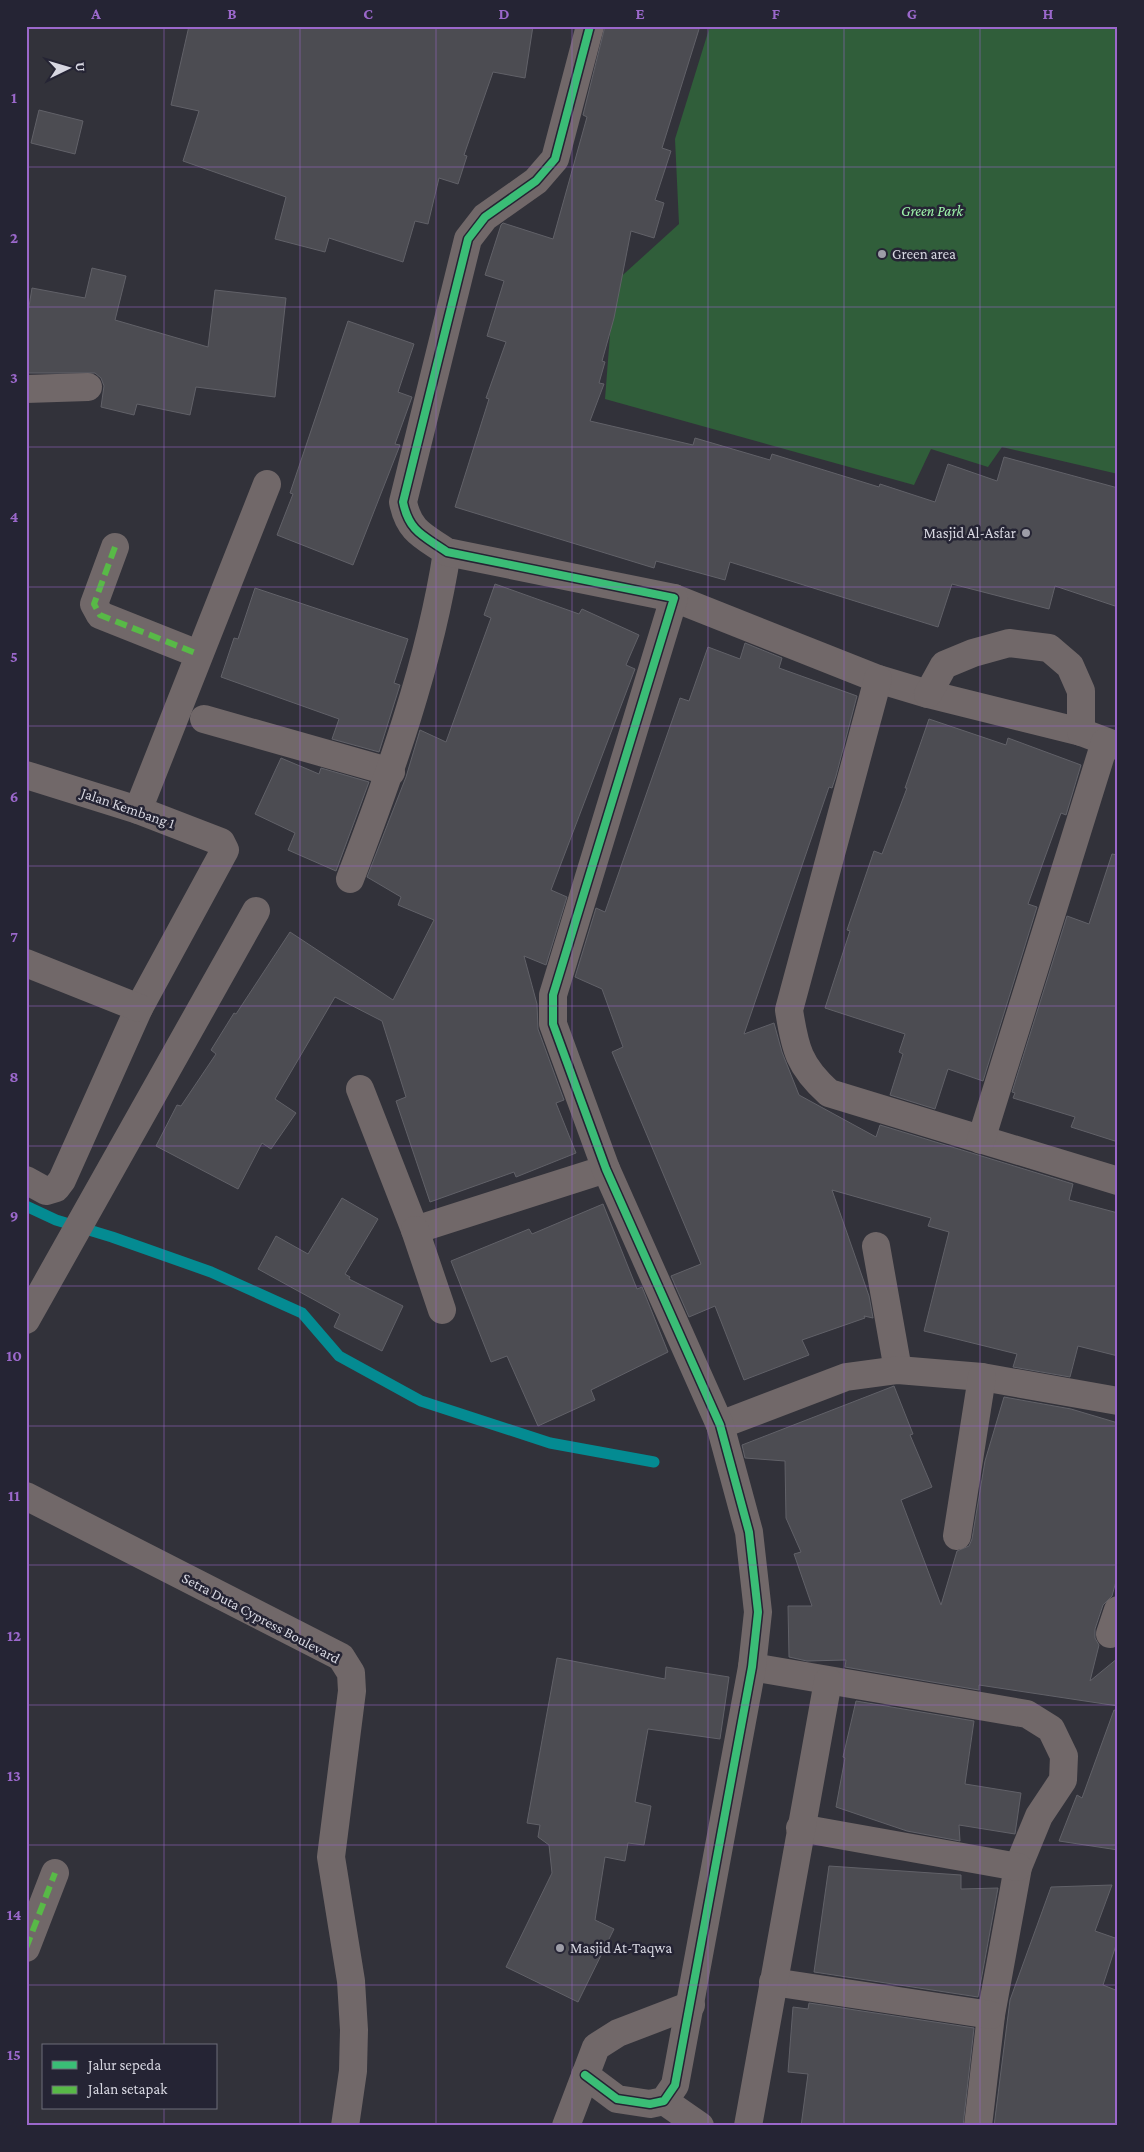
<svg xmlns="http://www.w3.org/2000/svg" width="1144" height="2152" font-family="'Crimson Pro',serif">
  <rect width="100%" height="100%" fill="#32323a"/>
  <!-- green -->
  <path fill="#305e3a" d="M710 26H1118V474L1002 447 988 467 931 449 914 485 605 399 614 283 679 224 675 139Z"/>
  <g fill="none" stroke-linecap="round" stroke-linejoin="round">
    <!-- stream -->
    <path stroke="#048b92" stroke-width="11" d="M26 1206 56 1220 112 1237 211 1272 302 1313 339 1356 421 1401 550 1443 654 1462"/>
  </g>
  <!-- building -->
  <g fill="#4c4c52" stroke="#616168">
    <path d="M189 26H533L525 78 493 72 464 155 467 156 458 184 439 178 428 224 415 221 403 262 329 238 325 252 275 239 286 197 183 161 199 111 171 105Z"/>
    <path d="M605 26H700L662 148 671 151 655 200 664 203 654 238 631 231 614 318 602 361 605 362 599 383 604 384 590 421 693 445 695 438 770 460 772 454 879 487 880 484 935 502 948 464 997 481 1004 457 1118 488V607L1055 586 1049 609 952 584 938 627 730 562 725 580 656 561 654 568 455 507 489 399 486 398 506 342 487 336 504 281 485 275 501 225 503 223 553 239 587 117 583 115Z"/>
    <path d="M39 110 83 121 75 154 31 143Z"/>
    <path d="M92 268 126 276 115 320 208 347 215 290 286 298 275 397 196 387 190 415 137 404 134 415 101 407 104 386 101 378 95 373H26V325L32 288 85 298Z"/>
    <path d="M348 321 414 344 398 392 412 397 395 444 400 445 353 565 277 535 293 494 290 493Z"/>
    <path d="M495 584 579 614 582 609 639 635 626 665 635 669 551 890 567 897 546 965 524 956 537 1004 538 1029 564 1100 556 1103 576 1153 516 1177 514 1172 430 1202 396 1101 406 1097 382 1021 335 997 275 1099 296 1113 271 1149 262 1143 238 1189 156 1146 177 1105 181 1106 216 1054 211 1050 234 1013 236 1014 290 932 393 1000 434 920 398 905 401 897 367 877 406 777 420 730 446 742 491 618 484 615Z"/>
    <path d="M255 588 408 639 394 683 400 685 379 752 332 739 339 719 221 677 234 638 238 639Z"/>
    <path d="M745 643 782 658 779 668 857 696 836 776 832 788 829 787 744 1034 774 1023 782 1052 799 1095 876 1137 880 1125 1073 1184 1069 1200 1118 1213V1356L1078 1346 1070 1377 1013 1367 1017 1354 924 1331 949 1232 928 1226 931 1218 832 1190 869 1296 873 1318 864 1316 865 1318 802 1340 809 1355 744 1380 715 1306 689 1317 671 1276 701 1264 612 1052 623 1047 602 989 575 977 596 908 605 912 680 698 689 701 708 647 740 659Z"/>
    <path d="M929 719 1006 745 1008 738 1081 765 1066 815 1061 813 1028 904 1037 907 983 1081 948 1069 935 1109 890 1095 903 1054 899 1052 905 1034 825 1008 850 931 847 930 874 851 882 854 907 788H905Z"/>
    <path d="M281 758 319 774 321 768 369 782 336 871 288 850 295 833 255 814Z"/>
    <path d="M1112 854 1118 855V1142L1071 1127 1075 1117 1013 1098 1015 1093 1012 1092 1067 916 1089 924Z"/>
    <path d="M342 1198 378 1219 345 1274 350 1277 349 1279 403 1306 382 1351 334 1327 340 1314 258 1269 276 1236 308 1254Z"/>
    <path d="M603 1204 637 1289 642 1287 668 1352 591 1390 595 1400 538 1426 507 1356 491 1362 451 1261 529 1229 532 1234Z"/>
    <path d="M894 1386 913 1434 910 1435 932 1487 901 1500 941 1605 957 1551 969 1546 972 1539 985 1461 1004 1397 1071 1409 1118 1423V1574L1112 1596 1103 1605 1095 1629V1638L1099 1645 1090 1681 1118 1658V1706L979 1685V1690L845 1667 846 1660 807 1661 789 1657 788 1606H812L794 1554 801 1552 786 1518 785 1461 745 1458 742 1445Z"/>
    <path d="M557 1658 665 1679 666 1667 729 1677 720 1739 648 1729 635 1802 651 1806 644 1845 628 1843 625 1861 605 1857 595 1920 614 1929 578 2002 506 1967 552 1873 549 1845 538 1837 540 1825 527 1823Z"/>
    <path d="M856 1701 974 1721 965 1784 1021 1793 1015 1834 959 1825 960 1841 907 1831 836 1807 845 1758 843 1757Z"/>
    <path d="M1114 1710 1118 1711V1850L1059 1841 1077 1795 1082 1798Z"/>
    <path d="M829 1866 961 1875V1889L998 1888 978 1997 814 1972Z"/>
    <path d="M1112 1885 1095 1931 1118 1939 1103 1985 1118 1991V2126H994L1010 2000 1051 1887Z"/>
    <path d="M809 2003 974 2028 963 2126H801L808 2074 788 2072 793 2007 808 2009Z"/>
  </g>
  <g fill="none" stroke-linecap="round" stroke-linejoin="round">
    <!-- minor -->
    <g stroke="#716869" stroke-width="28">
      <path d="M26 389 88 387"/>
      <path d="M115 547 94 604 100 615 198 654"/>
      <path d="M674 598 878 679 928 694 1081 732 1118 746"/>
      <path d="M878 679 789 1010C795 1049 799 1066 829 1093L1118 1181"/>
      <path d="M928 694 944 665 973 653 1009 643 1049 648 1070 666 1081 691V732"/>
      <path d="M204 719 391 772"/>
      <path d="M26 775 138 810 221 842 225 850 139 1008 62 1180 56 1188 46 1191 26 1180"/>
      <path d="M138 810 267 484"/>
      <path d="M350 879C390 774 430 663 447 552"/>
      <path d="M26 963 139 1008"/>
      <path d="M360 1089 415 1230 606 1169"/>
      <path d="M981 1140 1105 742"/>
      <path d="M415 1230 442 1310"/>
      <path d="M876 1246 898 1370"/>
      <path d="M26 1320 256 911"/>
      <path d="M720 1425 846 1377 898 1370 982 1377 1118 1401"/>
      <path d="M26 1496 341 1657 351 1673 352 1691 331 1857 351 1981 354 2030 353 2071 345 2126"/>
      <path d="M957 1536 982 1377"/>
      <path d="M1110 1634 1118 1610"/>
      <path d="M752 1667 1027 1714 1051 1729 1064 1756 1063 1780 1039 1816 1018 1867 991 2015 978 2126"/>
      <path d="M800 1828 1018 1867"/>
      <path d="M26 1948 55 1873"/>
      <path d="M773 1982 991 2015"/>
      <path d="M585 2075 617 2099 650 2104 664 2101 675 2085 752 1667 758 1612 749 1532 720 1425 606 1169 553 1024V995L674 598 447 552C424 536 409 532 403 502L468 239 485 217 536 181 555 159 590 26"/>
      <path d="M664 2101 700 2126"/>
      <path d="M566 2126 596 2047 618 2033 691 2005"/>
      <path d="M748 2126 828 1681"/>
    </g>
    <!-- quiet -->
    <g stroke="#58b947" stroke-width="6" stroke-dasharray="12 6" stroke-linecap="butt">
      <path d="M115 547 94 604 100 615 198 654"/>
      <path d="M26 1948 55 1873"/>
    </g>
    <!-- cycleway casing -->
    <g stroke="#252434" stroke-width="11">
      <path id="cycleway" d="M585 2075 617 2099 650 2104 664 2101 675 2085 752 1667 758 1612 749 1532 720 1425 606 1169 553 1024V995L674 598 447 552C424 536 409 532 403 502L468 239 485 217 536 181 555 159 590 26"/>
    </g>
    <!-- cycleway -->
    <use href="#cycleway" stroke="#3abd76" stroke-width="8"/>
  </g>
  <!-- grid -->
  <path fill="none" stroke="#9b68cb" stroke-width="1" stroke-opacity="0.55" d="M164 26V2046M300 26V2126M436 26V2126M572 26V2126M708 26V2126M844 26V2126M980 26V2126M26 167H1118M26 307H1118M26 447H1118M26 587H1118M26 726H1118M26 866H1118M26 1006H1118M26 1146H1118M26 1286H1118M26 1426H1118M26 1565H1118M26 1705H1118M26 1845H1118M26 1985H1118M164 2108V2126"/>
  <!-- markers -->
  <g fill="#9d9da7" stroke="#252434" stroke-width="2">
    <circle cx="882" cy="254" r="5"/>
    <circle cx="1026" cy="533" r="5"/>
    <circle cx="560" cy="1948" r="5"/>
  </g>
  <g text-anchor="middle" stroke-width="5" stroke-linejoin="round" paint-order="stroke">
    <!-- park labels -->
    <g font-size="15" font-style="italic" fill="#9df5aa" stroke="#252434">
      <text x="932" y="216">Green Park</text>
    </g>
    <!-- poi labels -->
    <g font-size="15" fill="#d7d7e1" stroke="#252434" text-anchor="start">
      <text x="892" y="259">Green area</text>
      <text x="1016" y="538" text-anchor="end">Masjid Al-Asfar</text>
      <text x="570" y="1953">Masjid At-Taqwa</text>
    </g>
    <!-- street labels -->
    <g font-size="15" fill="#d7d7e1" stroke="#252434">
      <text transform="translate(128 808) rotate(19)" y="5">Jalan Kembang 1</text>
      <text transform="translate(261 1618) rotate(28)" y="5">Setra Duta Cypress Boulevard</text>
    </g>
  </g>
  <!-- border -->
  <rect width="1144" height="2152" fill="none" stroke="#252434" stroke-width="55"/>
  <!-- legend -->
  <rect x="42" y="2044" width="175" height="65" fill="#252434" stroke="#6c6c79"/>
  <rect x="52" y="2061" width="25" height="8" fill="#3abd76" stroke="#6c6c79"/>
  <text x="88" y="2070" font-size="15" fill="#d7d7e1">Jalur sepeda</text>
  <rect x="52" y="2086" width="25" height="8" fill="#58b947" stroke="#6c6c79"/>
  <text x="88" y="2094" font-size="15" fill="#d7d7e1">Jalan setapak</text>
  <!-- north arrow -->
  <g transform="translate(68 68) rotate(85)" stroke="#252434" stroke-width="4" paint-order="stroke">
  <path d="M0-4L9 19L0 12L-9 19Z" fill="#d7d7e1"/>
  <text y="-8" font-size="14" font-weight="bold" text-anchor="middle" fill="#d7d7e1">U</text>
  </g>
  <rect x="28" y="28" width="1088" height="2096" fill="none" stroke="#9b68cb" stroke-width="2"/>
  <g font-size="16" text-anchor="middle" font-weight="bold" fill="#9b68cb">
    <text x="96" y="19">A</text>
    <text x="232" y="19">B</text>
    <text x="368" y="19">C</text>
    <text x="504" y="19">D</text>
    <text x="640" y="19">E</text>
    <text x="776" y="19">F</text>
    <text x="912" y="19">G</text>
    <text x="1048" y="19">H</text>
    <text x="14" y="103">1</text>
    <text x="14" y="243">2</text>
    <text x="14" y="383">3</text>
    <text x="14" y="522">4</text>
    <text x="14" y="662">5</text>
    <text x="14" y="802">6</text>
    <text x="14" y="942">7</text>
    <text x="14" y="1082">8</text>
    <text x="14" y="1221">9</text>
    <text x="14" y="1361">10</text>
    <text x="14" y="1501">11</text>
    <text x="14" y="1641">12</text>
    <text x="14" y="1781">13</text>
    <text x="14" y="1920">14</text>
    <text x="14" y="2060">15</text>
  </g>
</svg>
